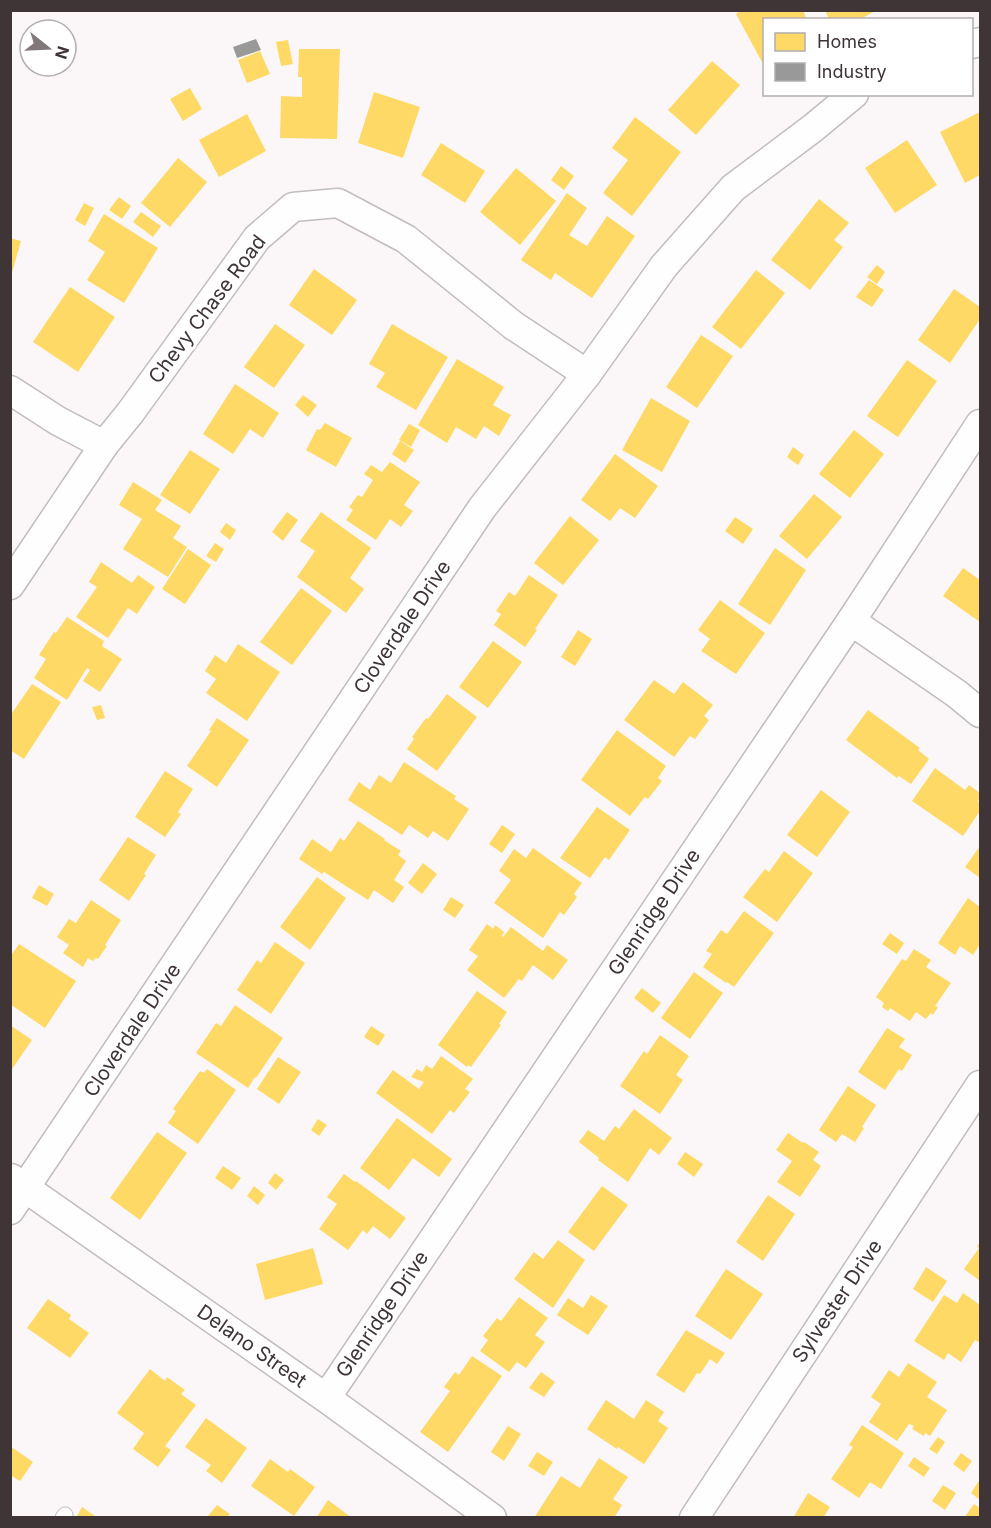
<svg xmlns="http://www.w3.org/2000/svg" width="991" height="1528" font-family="Inter,sans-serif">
  <rect width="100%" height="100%" fill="#fbf7f9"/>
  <!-- homes -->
  <g fill="#ffd966">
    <path d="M742 10H803L807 20H764V63L763 64 736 14Z"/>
    <path d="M825 10H877L859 20H829Z"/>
    <path d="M288 40 293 64 281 66 276 42Z"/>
    <path d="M299 49H340L337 139 280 138 281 96 302 97V77H298Z"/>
    <path d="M260 51 270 74 247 83 238 60Z"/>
    <path d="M712 61 740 85 696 135 668 110Z"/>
    <path d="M190 88 202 109 183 121 170 99Z"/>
    <path d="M374 92 420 107 403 158 358 143Z"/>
    <path d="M980 112V175L965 183 940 132Z"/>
    <path d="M247 114 266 151 219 177 199 140Z"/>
    <path d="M635 117 681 152 632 216 603 193 628 160 612 148Z"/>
    <path d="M907 140 937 185 895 213 865 168Z"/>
    <path d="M441 143 485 171 465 203 421 175Z"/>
    <path d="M178 158 207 182 170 227 141 203Z"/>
    <path d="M561 166 574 176 564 190 551 180Z"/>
    <path d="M516 168 556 201 520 245 480 212Z"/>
    <path d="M567 193 587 208 569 235 587 246 607 216 635 236 592 298 555 273 551 280 521 260Z"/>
    <path d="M119 197 131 206 122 219 109 210Z"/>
    <path d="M819 199 849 223 834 240 843 247 810 290 771 260Z"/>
    <path d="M84 203 94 208 85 226 75 220Z"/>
    <path d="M141 212 161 226 153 237 133 222Z"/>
    <path d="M104 214 158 248 124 303 87 280 105 252 88 241Z"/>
    <path d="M10 238 21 241 11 276H10Z"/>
    <path d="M877 265 885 272 877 284 867 277Z"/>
    <path d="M314 269 357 300 332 335 289 305Z"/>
    <path d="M756 270 785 293 741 349 712 327Z"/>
    <path d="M869 280 884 290 872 307 856 297Z"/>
    <path d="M70 287 115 317 78 372 33 342Z"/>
    <path d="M954 289 980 307V319L950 363 918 340Z"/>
    <path d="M275 324 305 345 274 388 244 367Z"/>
    <path d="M392 324 448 357 416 410 376 387 385 373 369 364Z"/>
    <path d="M701 335 733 356 697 408 666 387Z"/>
    <path d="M457 359 504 387 493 405 511 415 499 436 484 426 476 439 456 427 447 443 418 425Z"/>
    <path d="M907 360 937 381 898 437 867 416Z"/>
    <path d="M235 384 279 413 263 438 250 429 233 454 203 434Z"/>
    <path d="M303 395 317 405 308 417 295 405Z"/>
    <path d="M651 398 690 421 662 472 622 450Z"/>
    <path d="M325 423 352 438 336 467 306 450 317 429 320 430Z"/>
    <path d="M409 424 420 430 411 447 399 440Z"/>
    <path d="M854 430 884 454 850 498 819 474Z"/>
    <path d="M400 441 414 450 405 463 392 454Z"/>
    <path d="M793 447 804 455 798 465 787 457Z"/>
    <path d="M190 450 220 469 190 514 160 495Z"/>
    <path d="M615 454 658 486 635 518 620 508 610 521 581 500Z"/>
    <path d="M390 462 420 482 404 505 413 511 401 527 390 519 376 540 346 520 353 510 349 507 358 495 362 497 373 480 364 474 371 465 382 472Z"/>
    <path d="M133 482 162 500 155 510 181 526 173 538 187 547 168 577 123 549 142 519 119 505Z"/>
    <path d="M814 494 842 517 807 559 779 536Z"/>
    <path d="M287 512 298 520 283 541 272 532Z"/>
    <path d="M321 512 371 548 350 578 364 589 346 613 297 577 315 551 300 541Z"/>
    <path d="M570 516 599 540 563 585 534 563Z"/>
    <path d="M735 517 753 529 743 544 725 531Z"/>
    <path d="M226 523 236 530 230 540 220 532Z"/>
    <path d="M215 543 224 549 216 562 206 556Z"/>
    <path d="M775 548 806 570 770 625 738 604Z"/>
    <path d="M188 549 211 565 185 604 162 589Z"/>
    <path d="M101 562 132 583 138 575 155 587 137 614 128 608 108 638 76 617 97 587 89 582Z"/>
    <path d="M963 568 980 580V622L943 596Z"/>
    <path d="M529 575 558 595 535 629 537 630 525 647 494 625 501 614 496 611 509 592 515 596Z"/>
    <path d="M301 588 332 611 292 665 260 642Z"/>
    <path d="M720 600 765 633 736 674 701 651 710 639 698 630Z"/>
    <path d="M67 617 104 641 102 646 122 659 100 692 83 681 90 670 87 668 67 700 34 678 46 659 39 655 54 632 56 633Z"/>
    <path d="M578 630 592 639 575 666 561 657Z"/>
    <path d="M493 641 522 662 488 708 459 687Z"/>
    <path d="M238 644 280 672 247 721 206 693 216 679 205 671 215 655 226 663Z"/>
    <path d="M654 680 674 694 683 682 713 705 704 716 709 720 695 739 690 736 674 757 624 720Z"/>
    <path d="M32 684 61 702 24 759 10 750V716Z"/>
    <path d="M447 694 477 717 437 771 407 749 414 739 412 737 426 718 428 719Z"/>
    <path d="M101 705 105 718 97 720 92 707Z"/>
    <path d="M868 710 920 748 918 750 929 759 911 784 899 776 897 778 846 740Z"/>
    <path d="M217 718 249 740 217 787 187 766 211 731 209 730Z"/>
    <path d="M617 730 666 766 658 778 662 781 648 799 645 797 630 816 581 780Z"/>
    <path d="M404 762 456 796 454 799 469 809 448 841 433 831 428 838 409 825 402 835 348 800 359 782 370 790 379 775 391 783Z"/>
    <path d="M935 768 965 790 969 785 980 793V798L978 801 980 803V811L963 836 912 801Z"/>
    <path d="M165 771 193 789 178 812 181 814 165 837 135 817Z"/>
    <path d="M821 790 850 812 817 857 787 835Z"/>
    <path d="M597 807 630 830 609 860 605 857 590 878 560 858Z"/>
    <path d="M358 821 385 839 384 840 401 851 398 855 406 861 394 880 404 887 393 903 374 890 368 900 324 872 322 874 299 859 312 839 331 852 340 838 344 841Z"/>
    <path d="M502 825 515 834 502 853 489 844Z"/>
    <path d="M128 837 156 855 144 874 146 875 129 901 99 880Z"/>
    <path d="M980 846V878L965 867Z"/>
    <path d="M533 848 582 883 574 894 577 897 564 915 560 912 543 938 494 903 511 880 499 871 514 849 526 858Z"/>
    <path d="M784 851 813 873 777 922 743 897 765 869 769 872Z"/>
    <path d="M423 863 437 874 422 894 408 883Z"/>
    <path d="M317 877 346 898 310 950 280 927Z"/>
    <path d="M39 885 54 894 47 906 32 898Z"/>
    <path d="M451 897 464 905 455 918 443 910Z"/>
    <path d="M968 898 980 907V944L973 955 960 946 955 955 938 943Z"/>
    <path d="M91 900 121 920 105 945 107 946 98 959 96 958 93 961 88 958 83 967 63 953 69 945 57 937 69 919 76 923Z"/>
    <path d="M744 911 774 933 734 987 727 982 726 983 703 967 712 954 706 951 721 930 727 934Z"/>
    <path d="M487 924 493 929 495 925 504 932 502 936 503 937 511 927 543 951 547 945 568 960 553 980 533 965 522 981 519 979 504 998 467 970 478 956 469 950Z"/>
    <path d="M890 933 904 943 897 954 882 944Z"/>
    <path d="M275 942 305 963 271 1014 237 990 257 960 261 963Z"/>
    <path d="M19 944 76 981 45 1028 10 1004V957Z"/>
    <path d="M914 949 931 960 926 967 951 983 935 1006 938 1007 933 1015 931 1013 926 1019 916 1012 910 1021 890 1008 888 1011 882 1007 884 1003 876 997 902 959 906 961Z"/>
    <path d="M694 972 723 993 690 1039 661 1018Z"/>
    <path d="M642 988 661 1003 653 1013 634 998Z"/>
    <path d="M477 991 507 1012 499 1024 501 1025 471 1067 468 1065 467 1067 438 1045Z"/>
    <path d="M235 1005 283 1038 256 1078 255 1077 248 1088 196 1053 216 1023 221 1026Z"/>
    <path d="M10 1025 32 1040 10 1072Z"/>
    <path d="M371 1026 385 1035 378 1046 364 1037Z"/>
    <path d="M887 1028 905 1039 899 1047 912 1055 902 1071 899 1069 885 1090 858 1072Z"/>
    <path d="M660 1035 689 1056 676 1075 683 1080 660 1114 620 1086 644 1051 647 1054Z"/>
    <path d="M441 1056 473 1079 465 1089 470 1092 454 1113 450 1110 432 1134 376 1093 393 1070 419 1089 424 1082 411 1077 417 1069 422 1072 426 1065 432 1069Z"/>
    <path d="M278 1057 301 1072 279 1104 257 1089Z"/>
    <path d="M207 1069 236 1090 198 1144 168 1123 176 1111 173 1109 200 1071 204 1073Z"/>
    <path d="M848 1086 876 1105 862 1127 864 1128 855 1142 842 1134 836 1142 819 1130Z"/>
    <path d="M634 1109 672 1138 659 1155 650 1148 628 1182 598 1160 599 1158 579 1142 588 1130 604 1141 615 1126 619 1129Z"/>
    <path d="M397 1118 452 1159 439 1177 413 1158 389 1190 360 1168Z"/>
    <path d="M318 1119 327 1125 319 1136 311 1130Z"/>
    <path d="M157 1132 187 1153 140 1220 110 1198Z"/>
    <path d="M788 1133 803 1143 804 1142 819 1152 813 1160 821 1166 800 1197 777 1182 792 1161 776 1150Z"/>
    <path d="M685 1152 703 1164 694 1177 677 1164Z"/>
    <path d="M223 1166 241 1178 232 1190 215 1178Z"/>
    <path d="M275 1173 284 1180 276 1190 268 1183Z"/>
    <path d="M344 1174 355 1182 356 1181 406 1218 390 1239 373 1226 367 1234 363 1230 348 1250 319 1229 337 1204 327 1197Z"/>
    <path d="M254 1186 265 1195 258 1205 247 1196Z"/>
    <path d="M602 1186 628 1205 594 1251 568 1232Z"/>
    <path d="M768 1195 795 1214 763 1261 736 1242Z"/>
    <path d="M558 1240 585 1260 553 1308 514 1279 534 1252 543 1259Z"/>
    <path d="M980 1241V1281L964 1269 979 1248 977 1247Z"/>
    <path d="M313 1248 323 1284 265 1300 256 1264Z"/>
    <path d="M926 1267 947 1281 933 1302 913 1289Z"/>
    <path d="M726 1269 763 1294 731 1340 695 1316Z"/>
    <path d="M963 1293 980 1305V1343L975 1340 961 1362 948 1353 944 1360 914 1341 944 1295 957 1303Z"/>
    <path d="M591 1295 608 1306 588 1335 557 1315 568 1298 583 1308Z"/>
    <path d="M519 1297 548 1318 535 1335 545 1342 526 1368 517 1362 509 1372 480 1351 488 1340 483 1336 497 1318 501 1321Z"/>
    <path d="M48 1299 71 1315 69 1319 89 1333 70 1358 27 1328Z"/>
    <path d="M686 1330 725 1353 717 1364 710 1359 700 1374 697 1373 684 1393 656 1375Z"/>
    <path d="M472 1356 502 1376 448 1452 420 1432 450 1391 444 1387 455 1372 459 1375Z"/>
    <path d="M908 1363 937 1382 927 1397 947 1410 930 1436 925 1433 924 1436 912 1429 914 1426 909 1424 897 1441 869 1422 881 1404 871 1397 889 1370 899 1377Z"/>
    <path d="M150 1369 165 1381 167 1377 185 1390 181 1394 196 1405 165 1446 171 1450 158 1467 133 1449 144 1433 117 1413Z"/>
    <path d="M541 1372 555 1382 544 1397 529 1388Z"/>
    <path d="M606 1400 634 1419 646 1400 664 1412 658 1421 668 1428 644 1464 618 1447 617 1449 587 1429Z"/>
    <path d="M206 1418 247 1448 222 1483 206 1471 211 1465 185 1447Z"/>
    <path d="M862 1425 904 1453 881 1489 870 1482 859 1498 831 1479 853 1447 849 1445Z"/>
    <path d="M508 1426 521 1434 504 1461 491 1452Z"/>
    <path d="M938 1437 945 1442 937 1454 929 1449Z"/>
    <path d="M13 1448 33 1462 20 1481 10 1475V1451Z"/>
    <path d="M537 1452 553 1462 544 1476 528 1466Z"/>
    <path d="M961 1453 972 1461 964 1472 953 1464Z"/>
    <path d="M914 1457 930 1468 924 1477 908 1466Z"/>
    <path d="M599 1458 628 1477 613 1499 622 1505 614 1518H567L564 1516 563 1518H534L561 1476 580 1488Z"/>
    <path d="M270 1459 288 1472 290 1469 315 1487 294 1516 251 1486Z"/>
    <path d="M980 1479V1500L971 1493Z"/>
    <path d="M943 1485 956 1493 945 1510 932 1501Z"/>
    <path d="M808 1493 830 1507 823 1518H793Z"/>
    <path d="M328 1500 352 1518H316Z"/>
    <path d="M974 1504 980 1508V1518H964Z"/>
    <path d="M217 1505 230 1514 227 1518H210L208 1516Z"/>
    <path d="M82 1507 98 1518H76Z"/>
  </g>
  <!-- industry -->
  <path fill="#999" d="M256 39 261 50 237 58 233 47Z"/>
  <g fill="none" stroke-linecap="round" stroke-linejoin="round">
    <!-- service casing -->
    <g stroke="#c3bcbe" stroke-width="17">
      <path id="service" d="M63 1518 65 1515"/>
    </g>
    <!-- minor casing -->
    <g stroke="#c3bcbe" stroke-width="31">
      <g id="minor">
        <path d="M972 44 980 42"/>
        <path d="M10 390 58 421 104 445"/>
        <path d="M10 585 104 445 130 413 257 238 293 207 338 203 406 239 514 326 587 374"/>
        <path d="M851 621 957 694 980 713"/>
        <path d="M11 1178 326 1398 492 1518"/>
        <path d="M10 1210 482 508 587 374 664 266 733 188 813 128 854 94"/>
        <path d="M326 1398 851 621 980 424"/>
        <path d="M694 1518 980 1085"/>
      </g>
    </g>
    <!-- service -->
    <use href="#service" stroke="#fefefe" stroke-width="15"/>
    <!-- minor -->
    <use href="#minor" stroke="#fefefe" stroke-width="28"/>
  </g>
  <g text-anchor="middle" stroke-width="6" stroke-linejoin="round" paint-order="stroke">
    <!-- street labels -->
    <g font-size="20" fill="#3f3436" stroke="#fff">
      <text transform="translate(207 309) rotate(-53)" y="7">Chevy Chase Road</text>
      <text transform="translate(402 627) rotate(-56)" y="7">Cloverdale Drive</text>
      <text transform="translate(654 912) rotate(-56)" y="7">Glenridge Drive</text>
      <text transform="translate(132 1030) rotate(-56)" y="7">Cloverdale Drive</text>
      <text transform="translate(837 1301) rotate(-56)" y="7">Sylvester Drive</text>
      <text transform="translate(382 1314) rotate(-56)" y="7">Glenridge Drive</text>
      <text transform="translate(252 1346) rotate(35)" y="7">Delano Street</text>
    </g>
  </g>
  <!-- border -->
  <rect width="991" height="1528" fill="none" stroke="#3f3436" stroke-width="24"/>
  <!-- legend -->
  <rect x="763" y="18" width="210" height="78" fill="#ffffff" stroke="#b2aeaf" stroke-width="1.5"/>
  <rect x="775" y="33" width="30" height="18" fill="#ffd966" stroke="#b2aeaf" stroke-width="1.5"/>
  <text x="817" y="48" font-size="18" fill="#3f3436">Homes</text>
  <rect x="775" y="63" width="30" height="18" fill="#999999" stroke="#b2aeaf" stroke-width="1.5"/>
  <text x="817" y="78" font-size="18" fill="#3f3436">Industry</text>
  <!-- north arrow -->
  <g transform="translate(48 48) rotate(108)"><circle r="28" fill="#ffffff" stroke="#b2aeaf" stroke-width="1.5"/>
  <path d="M0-4.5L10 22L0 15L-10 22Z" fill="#81787a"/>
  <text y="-9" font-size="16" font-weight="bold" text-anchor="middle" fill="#3f3436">N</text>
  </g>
</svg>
